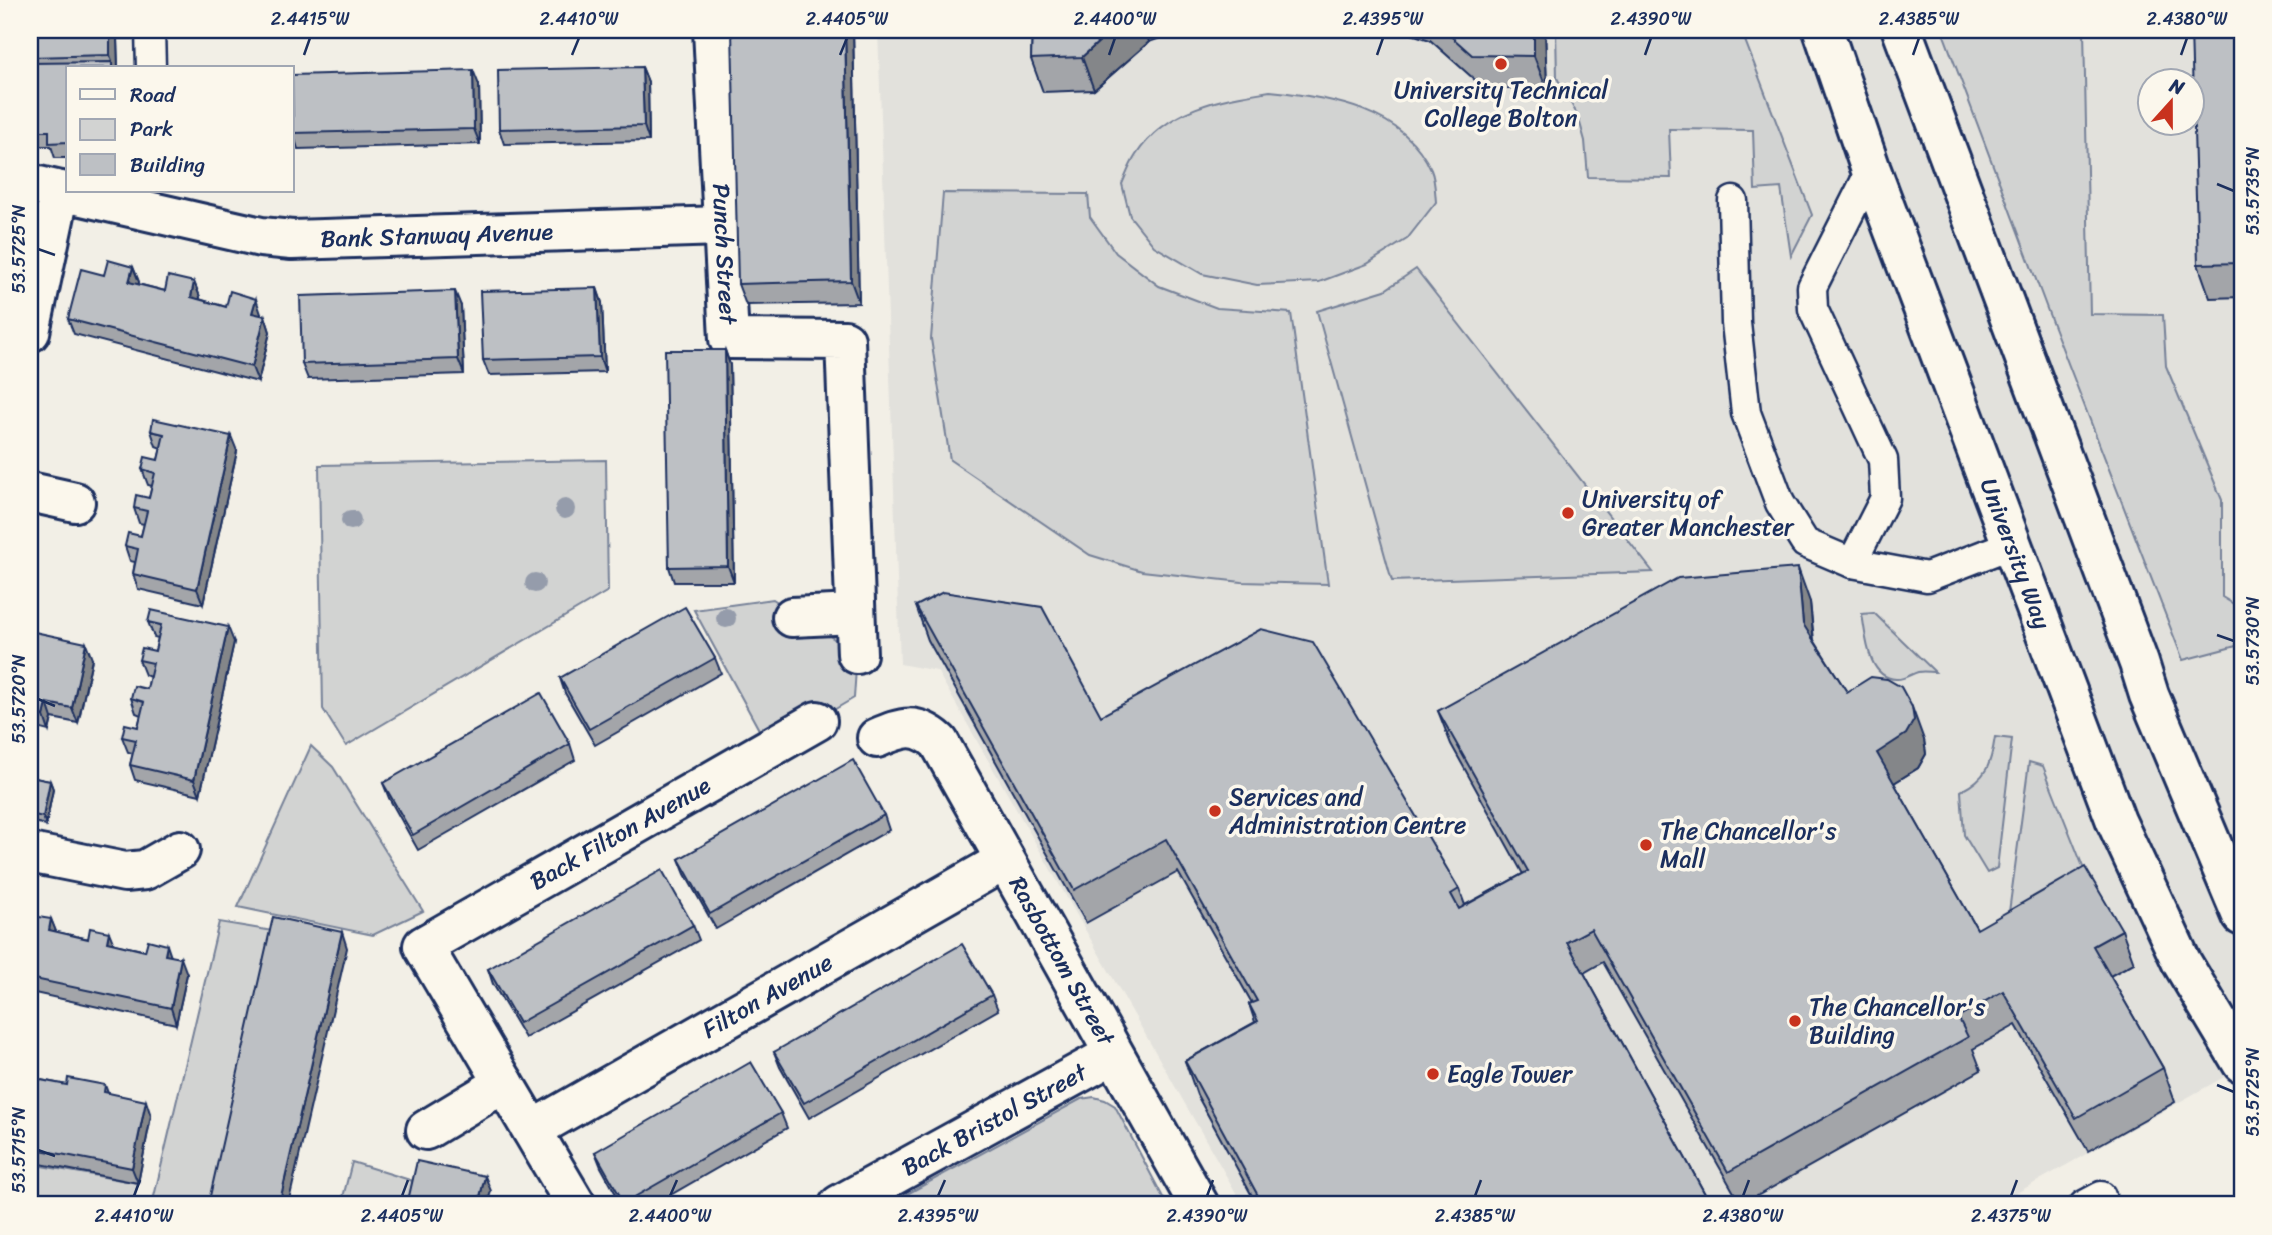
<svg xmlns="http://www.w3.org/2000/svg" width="2272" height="1235" font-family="Sriracha,sans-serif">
  <rect width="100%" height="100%" fill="#f2efe6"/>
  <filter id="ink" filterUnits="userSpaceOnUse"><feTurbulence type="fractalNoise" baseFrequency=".0143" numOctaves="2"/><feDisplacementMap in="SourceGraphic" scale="14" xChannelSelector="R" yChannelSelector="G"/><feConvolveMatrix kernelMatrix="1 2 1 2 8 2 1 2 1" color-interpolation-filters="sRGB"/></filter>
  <g filter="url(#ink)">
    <!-- built -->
    <path fill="#e2e1dc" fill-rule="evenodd" d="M878 30H2242V1067L1995 1205H1243L937 671 900 664ZM2150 80H2192V122H2150Z"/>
    <!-- green -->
    <g fill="#d2d3d2" stroke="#768198" stroke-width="2">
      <path d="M1556 30H1741L1812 215 1791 256 1781 188 1755 190 1753 130 1669 129 1671 178 1588 177 1585 141 1578 116 1557 78Z"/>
      <path d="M1942 30H2084L2090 314 2163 315 2166 366 2222 500V597L2242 609V640L2236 646 2183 660 2052 322Z"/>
      <path d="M1270 91C1329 97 1404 109 1431 170 1435 179 1435 192 1436 202L1407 239 1367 264 1319 282 1257 285 1202 274 1154 246 1130 216 1122 184C1126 175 1130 164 1136 155 1167 108 1219 99 1270 91Z"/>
      <path d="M943 193 1088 194 1090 217 1116 253 1159 286 1217 308 1291 313 1328 584 1242 582 1142 571 1090 555 950 460 931 339Z"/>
      <path d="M1416 269 1653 572 1392 581 1317 311 1385 290Z"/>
      <path d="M606 460 608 591 346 746 323 709 319 465Z"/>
      <path d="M773 599 857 654 854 698 769 748 694 610Z"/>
      <path d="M1874 613 1935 672C1929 672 1923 671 1918 672 1911 674 1903 680 1896 679 1867 678 1866 635 1862 614Z"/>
      <path d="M1995 737 2012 739 1997 868 1987 873 1964 835 1961 791C1987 778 1991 764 1995 737Z"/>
      <path d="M311 746 333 767 423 911 373 935 238 907Z"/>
      <path d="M2029 762 2043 766 2085 872 2009 912Z"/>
      <path d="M219 922 279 932 214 1205H152Z"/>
      <path d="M1094 1097 1105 1100 1115 1106 1167 1205H887L1081 1099Z"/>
      <path d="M352 1162 413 1181 407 1205H341Z"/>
      <path d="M30 1164 138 1183 132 1205H30Z"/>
    </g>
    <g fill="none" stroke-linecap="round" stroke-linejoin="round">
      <!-- service casing -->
      <g stroke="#1b2f5e" stroke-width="33">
        <g id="service">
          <path d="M150 30 151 68"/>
          <path d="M1733 201 1736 323 1746 413 1780 503 1805 543 1852 563 1927 577 2012 544"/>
          <path d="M1852 563 1885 498 1883 460 1813 309 1812 287 1871 170"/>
          <path d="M2084 1205 2101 1196"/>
        </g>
      </g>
      <!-- pedestrian casing -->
      <g stroke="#1b2f5e" stroke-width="44">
        <g id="pedestrian">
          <path id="s1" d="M532 1130 1004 861"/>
        </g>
      </g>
      <!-- minor casing -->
      <g stroke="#1b2f5e" stroke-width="44">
        <g id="minor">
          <path id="s2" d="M713 30 729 339 845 340 857 654"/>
          <path id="s3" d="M30 184 261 237 292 240 722 226"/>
          <path d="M30 332 60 191"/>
          <path d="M30 492 75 502"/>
          <path d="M792 617 854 614"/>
          <path id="s4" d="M877 738C903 727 916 722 939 742L1199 1205"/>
          <path d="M30 853 125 872 145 870 180 850"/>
          <path d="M426 1130 504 1083"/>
          <path id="s5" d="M576 1205 423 946 817 721"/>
          <path id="s6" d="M839 1205 1112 1055"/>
        </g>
      </g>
      <!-- secondary casing -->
      <g stroke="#1b2f5e" stroke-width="44">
        <g id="secondary">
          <path id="s7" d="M1823 30 1871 170 2116 821 2181 961 2242 1063"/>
          <path d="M1902 30 2139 663 2149 695 2242 916"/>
        </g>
      </g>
      <!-- service -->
      <use href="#service" stroke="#fbf7ec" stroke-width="28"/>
      <!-- pedestrian -->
      <use href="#pedestrian" stroke="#fbf7ec" stroke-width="38"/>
      <!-- minor -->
      <use href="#minor" stroke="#fbf7ec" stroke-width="38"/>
      <!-- secondary -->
      <use href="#secondary" stroke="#fbf7ec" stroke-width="38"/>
    </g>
    <!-- trees -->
    <g fill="#959cab">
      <circle cx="565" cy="509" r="10"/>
      <circle cx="351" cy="520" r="10"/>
      <circle cx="535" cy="583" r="10"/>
      <circle cx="726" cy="618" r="10"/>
    </g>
    <!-- wall -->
    <g fill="#a3a5a9" stroke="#1b2f5e" stroke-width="2">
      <path d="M30 30H132V39H117L118 68H68V158H55L51 146H30Z"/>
      <path d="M853 30 859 303 746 305 738 284Z"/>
      <path d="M1032 30H1183L1149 42 1094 90 1043 92 1031 59Z"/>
      <path d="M1399 30H1545L1547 90 1484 88 1430 40Z"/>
      <path d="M2242 30V297L2210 298 2198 264Z"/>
      <path d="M642 67 648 82 649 141 504 144 499 129Z"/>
      <path d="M479 85 480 144 298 149 293 133Z"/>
      <path d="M133 267 139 282 138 284 165 291 194 282 200 297 199 299 226 307 261 314V315L265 316 270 332 258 382 74 334 68 319 104 275Z"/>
      <path d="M597 288 602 303 605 372 489 375 483 360Z"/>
      <path d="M461 306 464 374 308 379 302 364Z"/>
      <path d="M725 350 730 365 734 582H674L669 567Z"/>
      <path d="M151 431 237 451 203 604 138 589 133 574 135 562 130 561 125 546 141 536 144 524 139 523 134 508 149 498 152 486 148 485 142 469 158 460 161 448 156 446Z"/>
      <path d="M1810 602 1814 640 1847 692 1924 740 1926 754 1918 768 1894 783 1977 929 2122 930 2134 963 2110 976 2163 1068 2175 1102 2088 1151 2016 1025 1973 1049 1981 1070 1741 1205 1603 962 1584 973 1711 1205H1257L1197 1095 1185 1061 1255 1022 1249 1004 1252 1003 1178 872 1086 923 928 640 916 606 1101 716 1459 889 1465 905 1523 874 1451 744 1438 711Z"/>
      <path d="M148 622 234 642 200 795 135 780 130 765 133 753 128 752 122 737 138 727 141 715 136 713 131 698 147 689 150 677 145 675 139 660 155 651 158 638 154 637Z"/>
      <path d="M30 631 92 659 78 723 52 718 49 731 37 728 31 713H30Z"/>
      <path d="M715 658 721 673 595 745 565 693 560 678Z"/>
      <path d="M570 744 575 760 418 850 389 798 383 783Z"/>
      <path d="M30 777 50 781 53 789 46 825 30 821Z"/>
      <path d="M884 815 889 830 716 929 685 874 679 859Z"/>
      <path d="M51 919 56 932 171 956 187 974 176 1024 30 992V926Z"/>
      <path d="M693 925 699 940 525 1038 493 984 488 969Z"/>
      <path d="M992 995 998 1010 809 1118 780 1067 774 1052Z"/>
      <path d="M30 1078 67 1085H105L108 1093 151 1116 138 1183 30 1162Z"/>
      <path d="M781 1113 787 1128 653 1205H622L601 1167 595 1152Z"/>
    </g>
    <!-- shaded-wall -->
    <g fill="#848689" stroke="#1b2f5e" stroke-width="2">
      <path d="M110 30H114L117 39 118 68H112V62L110 55Z"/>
      <path d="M845 30H853L859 303 851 281Z"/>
      <path d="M1112 30H1145L1149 42 1094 90 1082 57Z"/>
      <path d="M1534 30H1545L1547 90 1534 56Z"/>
      <path d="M642 67 648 82 649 141 644 126Z"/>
      <path d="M473 70 479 85 480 144 474 129Z"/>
      <path d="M133 267 139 282 135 297 129 282Z"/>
      <path d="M194 282 200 297 196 312 191 297Z"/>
      <path d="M597 288 602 303 605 372 600 357Z"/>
      <path d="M455 291 461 306 464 374 458 359Z"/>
      <path d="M256 299 261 314 257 328 252 313Z"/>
      <path d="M265 316 270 332 258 382 252 367Z"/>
      <path d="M725 350 730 365 734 582 728 566Z"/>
      <path d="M231 436 237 451 203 604 197 589Z"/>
      <path d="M1798 568 1810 602 1815 657 1803 624Z"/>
      <path d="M228 627 234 642 200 795 194 780Z"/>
      <path d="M86 643 92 659 78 723 72 708Z"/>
      <path d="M47 703 52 718 49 731 44 716Z"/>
      <path d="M1912 707 1924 740 1926 754 1918 768 1889 786 1877 753Z"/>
      <path d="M50 781 53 789 46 825 43 817Z"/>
      <path d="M51 919 57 934 49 930Z"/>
      <path d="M109 932 115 947 107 942Z"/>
      <path d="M342 932 347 948 288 1205H279Z"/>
      <path d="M167 945 172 960 165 955Z"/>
      <path d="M181 958 187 974 176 1024 171 1008Z"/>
      <path d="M146 1101 151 1116 138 1183 132 1168Z"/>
      <path d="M485 1176 491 1191 487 1205H478Z"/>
    </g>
    <!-- building -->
    <g fill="#bdc0c4" stroke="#1b2f5e" stroke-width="2">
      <path d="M30 30H110V55L30 57Z"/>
      <path d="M732 30H845L851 281 738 284Z"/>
      <path d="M1032 30H1112L1082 57 1031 59Z"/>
      <path d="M1444 30H1534V56L1472 55Z"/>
      <path d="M2191 30H2242V263L2198 264Z"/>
      <path d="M112 62V68H68V142L49 143V131H30V63Z"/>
      <path d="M642 67 644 126 499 129 498 70Z"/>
      <path d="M473 70 474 129 293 133 292 75Z"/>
      <path d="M108 260 133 267 129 282 165 291 168 276 194 282 191 297 226 307 230 291 256 299 252 313 265 316 252 367 68 319 81 269 104 275Z"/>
      <path d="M597 288 600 357 483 360 480 291Z"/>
      <path d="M455 291 458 359 302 364 300 296Z"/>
      <path d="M665 350H725L728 566 669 567Z"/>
      <path d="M153 419 231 436 197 589 133 574 138 549 125 546 128 533 141 536 147 511 134 508 136 495 149 498 155 473 142 469 145 457 158 460 164 434 151 431Z"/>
      <path d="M1798 568 1803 624 1847 692 1871 677 1887 679 1901 687 1912 707 1914 720 1906 734 1877 753 1977 929 2085 867 2122 930 2093 946 2163 1068 2076 1118 2003 991 1958 1017 1968 1037 1728 1172 1591 929 1567 942 1711 1205H1263L1185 1061 1258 1021 1249 1004 1257 1001 1166 839 1074 890 916 606 943 592 1042 607 1101 716 1261 629 1313 642 1459 889 1451 894 1459 909 1528 871 1438 711 1678 578Z"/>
      <path d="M685 607 715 658 589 729 560 678Z"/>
      <path d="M151 610 228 627 194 780 130 765 136 740 122 737 125 724 138 727 144 702 131 698 134 686 147 689 153 663 139 660 142 648 155 651 161 625 148 622Z"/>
      <path d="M30 631 86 643 72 708 47 703 44 716 31 713 34 700 30 699Z"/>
      <path d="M541 693 570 744 413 835 383 783Z"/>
      <path d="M853 760 884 815 710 914 679 859Z"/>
      <path d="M30 777 50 781 43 817 30 814Z"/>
      <path d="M662 870 693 925 519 1023 488 969Z"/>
      <path d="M32 916 51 919 49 930 88 939 90 928 109 932 107 942 145 951 148 940 167 945 165 955 181 958 171 1008 30 978V926Z"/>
      <path d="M273 917 342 932 279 1205H208Z"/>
      <path d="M962 944 992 995 804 1103 774 1052Z"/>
      <path d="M751 1062 781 1113 624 1203 595 1152Z"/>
      <path d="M30 1078 67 1085 68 1078 105 1085 104 1092 146 1101 132 1168 30 1148Z"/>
      <path d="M417 1161 485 1176 478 1205H407Z"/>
    </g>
  </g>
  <!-- ticks -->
  <path fill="none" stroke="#1b2f5e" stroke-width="2.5" d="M304 55 310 38M572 55 579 38M840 55 847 38M1109 55 1115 38M1377 55 1383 38M1645 55 1651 38M1913 55 1919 38M2181 55 2187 38M2217 184 2234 191M38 249 55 255M2217 635 2234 641M38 699 55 706M2217 1085 2234 1092M38 1150 55 1156M134 1196 140 1180M402 1196 408 1180M670 1196 677 1180M938 1196 945 1180M1207 1196 1213 1180M1475 1196 1481 1180M1743 1196 1749 1180M2011 1196 2017 1180"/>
  <!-- markers -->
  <g fill="#c8321e" stroke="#fbf7ec" stroke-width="2.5">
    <circle cx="1501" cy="64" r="7"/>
    <circle cx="1568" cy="513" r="7"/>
    <circle cx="1215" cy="811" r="7"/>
    <circle cx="1646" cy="845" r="7"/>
    <circle cx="1795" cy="1021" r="7"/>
    <circle cx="1433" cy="1074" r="7"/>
  </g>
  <g text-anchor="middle" stroke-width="7" stroke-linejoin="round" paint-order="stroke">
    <!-- poi labels -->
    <g font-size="24" fill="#1b2f5e" stroke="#fbf7ec" text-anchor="start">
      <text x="1501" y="98" text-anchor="middle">University Technical<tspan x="1501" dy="28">College Bolton</tspan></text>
      <text x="1582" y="507">University of<tspan x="1582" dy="28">Greater Manchester</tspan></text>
      <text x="1229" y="805">Services and<tspan x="1229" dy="28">Administration Centre</tspan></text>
      <text x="1660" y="839">The Chancellor's<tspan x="1660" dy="28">Mall</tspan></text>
      <text x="1809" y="1015">The Chancellor's<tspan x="1809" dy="28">Building</tspan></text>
      <text x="1447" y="1082">Eagle Tower</text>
    </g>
    <!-- street labels -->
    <g font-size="24" fill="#1b2f5e" stroke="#fbf7ec">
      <text dy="8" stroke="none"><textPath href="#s3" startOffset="413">Bank Stanway Avenue</textPath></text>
      <text dy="8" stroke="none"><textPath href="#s2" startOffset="224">Punch Street</textPath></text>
      <text dy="8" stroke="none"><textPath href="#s7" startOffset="558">University Way</textPath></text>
      <text dy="8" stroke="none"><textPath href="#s5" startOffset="528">Back Filton Avenue</textPath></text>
      <text dy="8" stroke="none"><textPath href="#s4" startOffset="318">Rasbottom Street</textPath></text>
      <text dy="8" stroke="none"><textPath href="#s1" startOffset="271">Filton Avenue</textPath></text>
      <text dy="8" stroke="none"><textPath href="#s6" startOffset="177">Back Bristol Street</textPath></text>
    </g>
  </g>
  <!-- margin -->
  <rect width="2272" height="1235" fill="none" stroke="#fbf7ec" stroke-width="77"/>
  <!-- legend -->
  <rect x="66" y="66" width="228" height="126" fill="#fbf7ec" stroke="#a1a7b3" stroke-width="2"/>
  <rect x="80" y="89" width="35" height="10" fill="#fbf7ec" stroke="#a1a7b3" stroke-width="2"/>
  <text x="130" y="102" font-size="21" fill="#1b2f5e">Road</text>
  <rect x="80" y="119" width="35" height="21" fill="#d2d3d2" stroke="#a1a7b3" stroke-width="2"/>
  <text x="130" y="136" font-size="21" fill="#1b2f5e">Park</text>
  <rect x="80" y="154" width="35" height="21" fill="#bdc0c4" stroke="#a1a7b3" stroke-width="2"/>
  <text x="130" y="172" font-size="21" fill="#1b2f5e">Building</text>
  <!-- north arrow -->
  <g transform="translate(2171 102) rotate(21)"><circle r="33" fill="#fbf7ec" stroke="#a1a7b3" stroke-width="2"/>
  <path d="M0-5L12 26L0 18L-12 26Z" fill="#c8321e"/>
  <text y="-10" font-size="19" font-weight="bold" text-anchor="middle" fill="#1b2f5e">N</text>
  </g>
  <rect x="38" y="38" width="2196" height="1158" fill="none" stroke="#1b2f5e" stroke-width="2.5"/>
  <g font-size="18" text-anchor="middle" fill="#1b2f5e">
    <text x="310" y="25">2.4415°W</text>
    <text x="579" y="25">2.4410°W</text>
    <text x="847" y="25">2.4405°W</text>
    <text x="1115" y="25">2.4400°W</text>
    <text x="1383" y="25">2.4395°W</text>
    <text x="1651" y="25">2.4390°W</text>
    <text x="1919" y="25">2.4385°W</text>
    <text x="2187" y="25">2.4380°W</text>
    <text transform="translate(2253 191) rotate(-90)" y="6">53.5735°N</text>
    <text transform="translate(19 249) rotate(-90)" y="6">53.5725°N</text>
    <text transform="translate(2253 641) rotate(-90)" y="6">53.5730°N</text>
    <text transform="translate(19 699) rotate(-90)" y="6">53.5720°N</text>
    <text transform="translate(2253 1092) rotate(-90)" y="6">53.5725°N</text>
    <text transform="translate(19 1150) rotate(-90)" y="6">53.5715°N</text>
    <text x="134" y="1222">2.4410°W</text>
    <text x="402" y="1222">2.4405°W</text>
    <text x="670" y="1222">2.4400°W</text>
    <text x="938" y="1222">2.4395°W</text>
    <text x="1207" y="1222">2.4390°W</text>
    <text x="1475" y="1222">2.4385°W</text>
    <text x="1743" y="1222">2.4380°W</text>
    <text x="2011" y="1222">2.4375°W</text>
  </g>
</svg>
